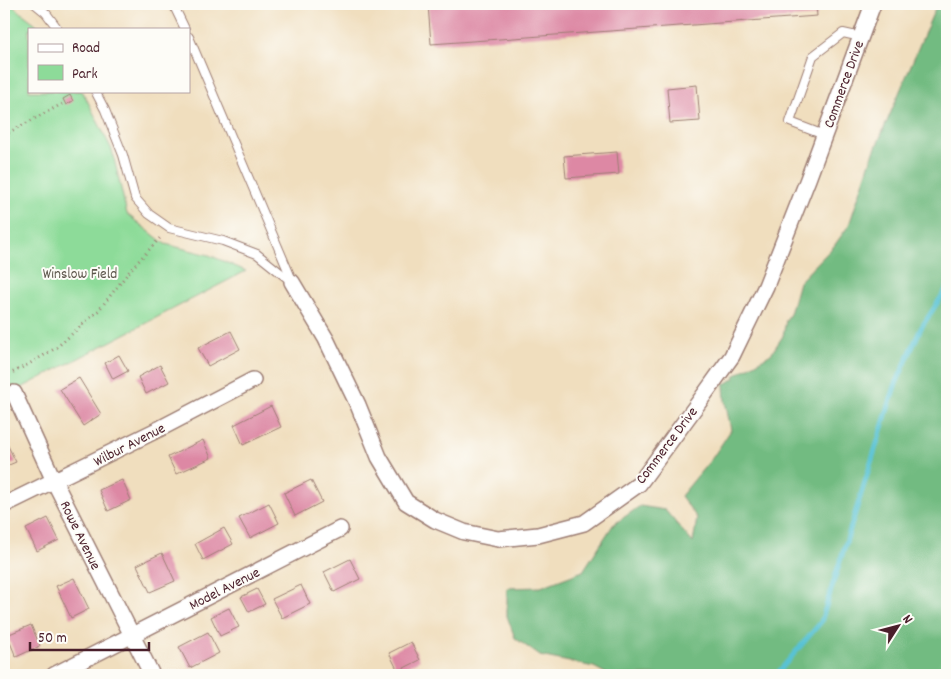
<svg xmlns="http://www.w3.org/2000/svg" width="951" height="679" font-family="Dekko,sans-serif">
  <rect width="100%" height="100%" fill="#fdfcf7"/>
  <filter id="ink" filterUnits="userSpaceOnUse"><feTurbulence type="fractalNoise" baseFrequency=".02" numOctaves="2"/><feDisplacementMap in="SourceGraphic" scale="10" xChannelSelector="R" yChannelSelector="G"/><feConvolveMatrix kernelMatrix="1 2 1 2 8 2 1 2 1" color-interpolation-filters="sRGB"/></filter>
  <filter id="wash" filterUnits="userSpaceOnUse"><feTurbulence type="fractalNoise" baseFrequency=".0096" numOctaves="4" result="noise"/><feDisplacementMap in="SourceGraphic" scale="20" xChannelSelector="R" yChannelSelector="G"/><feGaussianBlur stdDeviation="1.12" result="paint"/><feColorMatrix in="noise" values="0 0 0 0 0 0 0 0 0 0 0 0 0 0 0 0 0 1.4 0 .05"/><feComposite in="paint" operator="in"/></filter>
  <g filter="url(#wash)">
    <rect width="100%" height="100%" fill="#f0debe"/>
    <!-- green -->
    <path fill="#8ddb99" stroke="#6c7d62" d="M4 4H10L36 24 39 29H29V91H82L86 98 112 150 127 214 165 244 209 255 246 271 4 397Z"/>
    <!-- forest -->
    <path fill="#72bb81" stroke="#5e6d56" d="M937 4H947V675H609L594 667 540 656 515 638 507 616V588L541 587 583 571 613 525 640 506 665 510 693 543 697 518 681 496 713 457 731 430 725 401 724 385 735 378 734 376 771 354 783 336 786 320 790 314 799 282 834 246 849 225 871 159Z"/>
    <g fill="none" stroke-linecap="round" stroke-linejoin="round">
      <!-- stream -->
      <path stroke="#58c2d4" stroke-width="5" d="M776 675 821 622 895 386 921 328 947 288"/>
    </g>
    <g id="blocks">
      <!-- building -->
      <g fill="#dd88a4">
        <path d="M428 4H816L817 16 431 44Z"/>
        <path d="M697 85 700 121 670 123 667 88Z"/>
        <path d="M70 95 73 101 66 105 63 99Z"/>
        <path d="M617 152 619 174 566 178 564 156Z"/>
        <path d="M231 331 240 349 208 366 198 348Z"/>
        <path d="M119 355 128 371 113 379 105 363Z"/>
        <path d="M160 365 169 382 146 394 138 377Z"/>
        <path d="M79 378 101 414 83 426 60 389Z"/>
        <path d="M271 406 281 427 243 445 234 425Z"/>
        <path d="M203 440 211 458 176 474 168 457Z"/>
        <path d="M7 444 16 462 4 467V445Z"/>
        <path d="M122 480 131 500 108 511 99 490Z"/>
        <path d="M311 480 322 502 295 516 284 493Z"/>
        <path d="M269 503 279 523 250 538 239 518Z"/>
        <path d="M48 518 59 540 37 551 26 529Z"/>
        <path d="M224 528 233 544 203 560 195 544Z"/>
        <path d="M162 553 175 581 150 592 137 565Z"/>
        <path d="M350 559 360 579 334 592 324 572Z"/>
        <path d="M74 578 89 609 71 618 56 586Z"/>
        <path d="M301 585 310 604 282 618 272 599Z"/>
        <path d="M257 589 265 604 249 612 241 597Z"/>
        <path d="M229 608 239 627 220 636 211 617Z"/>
        <path d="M31 625 40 646 16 657 7 635Z"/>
        <path d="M208 632 219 653 190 668 179 647Z"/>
        <path d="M411 642 420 660 398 671 389 653Z"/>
        <path d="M122 671 124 675H113Z"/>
      </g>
    </g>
  </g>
  <g filter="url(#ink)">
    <use href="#blocks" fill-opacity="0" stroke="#9d7e74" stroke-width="1"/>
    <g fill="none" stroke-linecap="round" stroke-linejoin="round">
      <!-- service casing -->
      <g stroke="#9d7e74" stroke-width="10">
        <g id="service">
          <path d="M35 4 46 13 58 29"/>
          <path d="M173 4 185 29"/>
          <path d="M189 37 292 280"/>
          <path d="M95 91 105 110 123 155 135 198 149 214 169 228 223 241 257 254 292 282"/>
          <path d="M824 135 790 122 813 56 843 33 861 37"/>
        </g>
      </g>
      <!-- minor casing -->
      <g stroke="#9d7e74" stroke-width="18">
        <g id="minor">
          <path d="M292 282 326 339 358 405 379 457 406 502 435 520 464 532 498 539 538 535 584 523 639 484 699 402 732 356 766 286 808 179 873 4"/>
          <path d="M14 393 54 481 152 675"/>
          <path d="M4 505 161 428 253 380"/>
          <path d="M54 675 340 529"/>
        </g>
      </g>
      <!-- path -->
      <g stroke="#9d7e74" stroke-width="3" stroke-dasharray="1 4" stroke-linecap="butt">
        <path d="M4 135 62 104"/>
        <path d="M4 377 29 364 56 348 99 310 132 268 162 236"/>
      </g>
      <!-- service -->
      <use href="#service" stroke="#fff" stroke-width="8"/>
      <!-- minor -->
      <use href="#minor" stroke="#fff" stroke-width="15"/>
    </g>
  </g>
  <g text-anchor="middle" stroke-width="4" stroke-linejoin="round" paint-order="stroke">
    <!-- street labels -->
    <g font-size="15" fill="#4a1f2b" stroke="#fdfcf7">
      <text transform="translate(843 84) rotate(-70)" y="5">Commerce Drive</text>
      <text transform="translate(129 444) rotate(-27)" y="5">Wilbur Avenue</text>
      <text transform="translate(666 445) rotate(-53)" y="5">Commerce Drive</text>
      <text transform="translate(81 535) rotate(64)" y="5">Rowe Avenue</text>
      <text transform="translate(224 588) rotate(-27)" y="5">Model Avenue</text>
    </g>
    <!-- park labels -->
    <g font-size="15" fill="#5e574c" stroke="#fdfcf7">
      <text x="80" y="278">Winslow Field</text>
    </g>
  </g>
  <!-- margin -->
  <rect width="951" height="679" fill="none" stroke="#fdfcf7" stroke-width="20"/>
  <!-- legend -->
  <rect x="28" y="28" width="162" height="65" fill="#fdfcf7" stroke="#b5a4a5"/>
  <rect x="38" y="44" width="25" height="8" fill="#ffffff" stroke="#b5a4a5"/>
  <text x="72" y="52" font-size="15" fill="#4a1f2b">Road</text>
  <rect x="38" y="65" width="25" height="15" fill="#8ddb99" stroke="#b5a4a5"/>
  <text x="72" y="78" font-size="15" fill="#4a1f2b">Park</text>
  <!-- north arrow -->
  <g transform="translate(898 626) rotate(54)" stroke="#fdfcf7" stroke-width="4" paint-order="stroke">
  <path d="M0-4L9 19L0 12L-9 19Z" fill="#4a1f2b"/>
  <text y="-8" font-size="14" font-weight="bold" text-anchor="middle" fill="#4a1f2b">N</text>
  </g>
  <!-- scale -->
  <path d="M30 642v8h119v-8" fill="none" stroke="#4a1f2b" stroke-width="2.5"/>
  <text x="38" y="642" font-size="15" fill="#4a1f2b" stroke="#fdfcf7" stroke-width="4" paint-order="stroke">50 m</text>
</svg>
